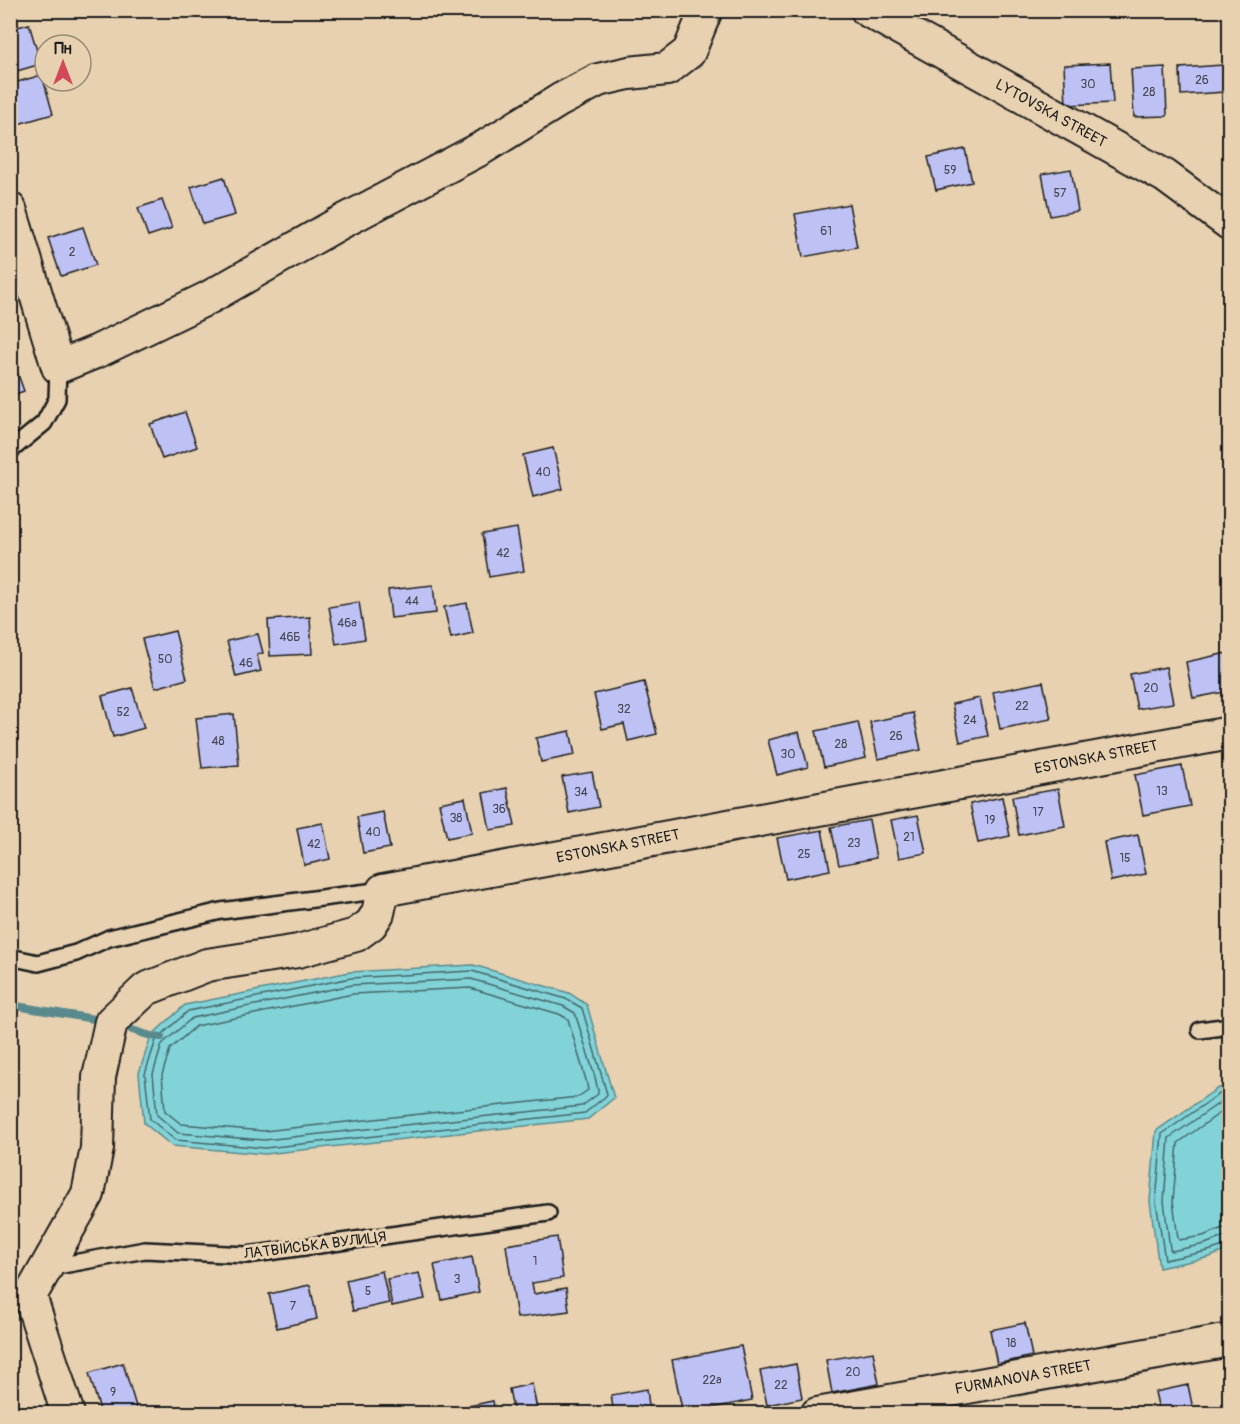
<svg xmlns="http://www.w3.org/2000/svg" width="1240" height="1424" font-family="Pangolin,sans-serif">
  <rect width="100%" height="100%" fill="#e7d1b0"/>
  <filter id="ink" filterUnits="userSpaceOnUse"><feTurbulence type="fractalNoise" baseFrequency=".0167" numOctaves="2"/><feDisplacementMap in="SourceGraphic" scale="12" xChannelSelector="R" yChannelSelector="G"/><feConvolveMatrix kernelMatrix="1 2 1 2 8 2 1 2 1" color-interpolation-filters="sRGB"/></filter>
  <g filter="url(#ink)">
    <!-- water -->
    <g fill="#81d3d8" stroke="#598a8d" stroke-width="1.5">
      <path d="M473 965 569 993 587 1005 614 1098 588 1119 265 1154 172 1146 144 1123 139 1073 151 1036 185 1005 350 972Z"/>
      <path d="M1229 1087V1249L1210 1257 1159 1268 1150 1201 1156 1131 1218 1088Z"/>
    </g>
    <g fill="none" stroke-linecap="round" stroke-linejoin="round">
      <!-- shore -->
      <g stroke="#446567" stroke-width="1.5">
        <path d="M472 971 566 999 582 1008 607 1094 606 1096 585 1113 265 1148 175 1140 150 1119 145 1074 156 1040 188 1011 351 978Z"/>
        <path d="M471 979 563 1006 575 1013 595 1077 598 1091V1094L582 1106 264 1140 178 1133 157 1115 153 1074 162 1044 192 1018 352 985Z"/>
        <path d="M470 988 559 1014 568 1019 586 1080 588 1090 578 1097 264 1131 181 1124 165 1111 162 1075 170 1049 196 1026 353 994Z"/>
        <path d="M1230 1093 1219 1094 1162 1134 1156 1201 1165 1260 1208 1251 1230 1244"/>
        <path d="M1230 1101H1222L1169 1138 1164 1201 1170 1249 1172 1251 1205 1244 1223 1237 1230 1236"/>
        <path d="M1230 1110H1224L1178 1143 1173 1201 1178 1238 1179 1240 1203 1236 1220 1229 1230 1227"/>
      </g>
      <!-- stream -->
      <g stroke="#598a8d" stroke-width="8">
        <path d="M10 1005 100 1020"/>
        <path d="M132 1030 151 1036 161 1037"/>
      </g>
    </g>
    <!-- building -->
    <g fill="#bec1f3" stroke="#1c1c1c" stroke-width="1.5">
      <path d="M29 24 41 64 10 73V29Z"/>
      <path d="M1110 63 1113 103 1066 105 1064 65Z"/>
      <path d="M1223 65 1225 92 1181 95 1180 68Z"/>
      <path d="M1165 67 1167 116 1134 117 1131 69Z"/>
      <path d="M42 75 53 114 18 124 10 100V84Z"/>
      <path d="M965 149 972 182 936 190 928 157Z"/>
      <path d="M1071 169 1078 211 1050 216 1042 174Z"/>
      <path d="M224 177 235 215 203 224 191 187Z"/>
      <path d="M162 200 172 228 148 236 138 208Z"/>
      <path d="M849 204 857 247 803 257 795 214Z"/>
      <path d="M83 227 96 265 61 276 48 238Z"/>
      <path d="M10 352 24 391 10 396Z"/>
      <path d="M185 412 197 447 162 459 150 424Z"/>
      <path d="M553 448 563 489 533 497 523 455Z"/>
      <path d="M517 528 524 571 489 577 482 534Z"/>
      <path d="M433 585 436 613 391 618 388 590Z"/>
      <path d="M359 602 365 639 336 644 329 607Z"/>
      <path d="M467 603 473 633 451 638 444 607Z"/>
      <path d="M310 617 312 654 270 656 268 620Z"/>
      <path d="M175 631 187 679 155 688 142 639Z"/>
      <path d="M258 634 263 653 257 655 261 671 236 677 227 641Z"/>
      <path d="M1227 653 1230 666V691L1193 698 1186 662Z"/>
      <path d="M1166 667 1173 703 1137 709 1130 674Z"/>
      <path d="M644 682 657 734 628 741 624 724 602 729 594 694Z"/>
      <path d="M1043 682 1051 719 1000 729 993 692Z"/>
      <path d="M132 688 144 728 113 737 102 696Z"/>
      <path d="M980 698 988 736 960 742 952 704Z"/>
      <path d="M913 713 921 750 878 759 870 722Z"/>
      <path d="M234 714 239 765 202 768 196 718Z"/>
      <path d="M858 722 866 758 824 767 816 731Z"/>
      <path d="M570 731 575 755 541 762 536 738Z"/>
      <path d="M799 732 808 767 777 775 768 740Z"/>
      <path d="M1182 766 1190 806 1143 815 1135 775Z"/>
      <path d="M592 772 599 807 569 813 562 777Z"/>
      <path d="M507 788 515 826 490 830 483 793Z"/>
      <path d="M1058 789 1065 826 1019 835 1012 797Z"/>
      <path d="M1002 797 1010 836 978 843 970 804Z"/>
      <path d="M465 798 472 833 447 838 439 803Z"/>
      <path d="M383 812 390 848 363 853 357 817Z"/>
      <path d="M918 815 926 853 899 858 891 820Z"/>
      <path d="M869 820 876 858 839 865 831 827Z"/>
      <path d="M323 823 330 859 304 865 297 828Z"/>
      <path d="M822 830 830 870 786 879 777 838Z"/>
      <path d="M1138 835 1146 874 1111 881 1104 842Z"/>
      <path d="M557 1237 563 1278 532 1283 534 1294 566 1288 569 1311 517 1318 506 1245Z"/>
      <path d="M472 1257 479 1292 442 1300 434 1265Z"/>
      <path d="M382 1271 389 1303 353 1311 346 1280Z"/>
      <path d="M419 1273 425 1299 392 1306 387 1279Z"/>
      <path d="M310 1285 317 1319 277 1328 269 1294Z"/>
      <path d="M1025 1323 1032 1356 997 1364 990 1330Z"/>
      <path d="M741 1346 752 1400 683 1414 672 1360Z"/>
      <path d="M873 1352 879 1384 832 1393 826 1360Z"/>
      <path d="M123 1363 137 1410 125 1414H101L89 1373Z"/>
      <path d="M796 1364 802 1398 767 1405 760 1371Z"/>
      <path d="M532 1384 538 1414H514L509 1389Z"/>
      <path d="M1188 1385 1194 1414H1160L1155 1392Z"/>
      <path d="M10 1386 19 1414H10Z"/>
      <path d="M647 1389 650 1414H614L611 1395Z"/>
      <path d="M493 1401 495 1414H450L449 1410Z"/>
    </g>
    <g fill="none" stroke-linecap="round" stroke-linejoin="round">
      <!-- service casing -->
      <g stroke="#1c1c1c" stroke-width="20">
        <g id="service">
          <path d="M10 451 44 423 57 399 58 367"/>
          <path d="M10 957 38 963 76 953 109 938 221 911 383 890"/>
          <path d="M1200 1030 1230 1026"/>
          <path d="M46 1268 145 1250 247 1255 548 1213"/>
        </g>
      </g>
      <!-- minor casing -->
      <g stroke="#1c1c1c" stroke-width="36">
        <g id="minor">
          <path d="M867 10 1165 176 1230 224"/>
          <path d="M10 209 58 367 98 351 208 298 338 224 484 147 560 100 598 80 629 73 667 69 689 52 706 10"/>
          <path d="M68 1414 30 1296 88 1194 97 1148 99 1077 111 1022 146 989 207 965 298 951 356 935 371 924 378 913 383 890 1230 733"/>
          <path d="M817 1414 1230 1340"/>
        </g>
      </g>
      <!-- service -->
      <use href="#service" stroke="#e7d1b0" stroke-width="15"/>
      <!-- minor -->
      <use href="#minor" stroke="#e7d1b0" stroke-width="32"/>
    </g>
  </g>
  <g text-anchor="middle" stroke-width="6" stroke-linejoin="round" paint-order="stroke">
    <!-- number labels -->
    <g font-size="12" fill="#444552">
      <text x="1202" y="84">26</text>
      <text x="1088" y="88">30</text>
      <text x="1149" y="96">28</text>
      <text x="950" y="174">59</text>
      <text x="1060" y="197">57</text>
      <text x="826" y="235">61</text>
      <text x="72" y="256">2</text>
      <text x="543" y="476">40</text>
      <text x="503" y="557">42</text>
      <text x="412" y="605">44</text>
      <text x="347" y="627">46а</text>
      <text x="290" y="641">46Б</text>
      <text x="165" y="663">50</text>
      <text x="246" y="667">46</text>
      <text x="1151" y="692">20</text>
      <text x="1022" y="710">22</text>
      <text x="624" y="713">32</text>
      <text x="123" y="716">52</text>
      <text x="970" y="724">24</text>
      <text x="896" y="740">26</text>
      <text x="218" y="745">48</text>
      <text x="841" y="748">28</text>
      <text x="788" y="758">30</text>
      <text x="1162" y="795">13</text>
      <text x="581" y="796">34</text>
      <text x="499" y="813">36</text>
      <text x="1038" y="816">17</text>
      <text x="456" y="822">38</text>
      <text x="990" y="824">19</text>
      <text x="373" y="836">40</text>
      <text x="909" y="841">21</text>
      <text x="854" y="847">23</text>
      <text x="314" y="848">42</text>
      <text x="804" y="858">25</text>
      <text x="1125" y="862">15</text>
      <text x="535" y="1265">1</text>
      <text x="457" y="1283">3</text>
      <text x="368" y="1295">5</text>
      <text x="293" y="1310">7</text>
      <text x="1011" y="1347">18</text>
      <text x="853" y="1376">20</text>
      <text x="712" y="1384">22а</text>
      <text x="781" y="1389">22</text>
      <text x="113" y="1396">9</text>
    </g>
    <!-- street labels -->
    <g font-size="15" fill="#1c1c1c" stroke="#e7d1b0">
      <text transform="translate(1051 113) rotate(29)" y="5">LYTOVSKA STREET</text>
      <text transform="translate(1096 757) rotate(-11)" y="5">ESTONSKA STREET</text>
      <text transform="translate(618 846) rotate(-11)" y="5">ESTONSKA STREET</text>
      <text transform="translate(315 1245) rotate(-7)" y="5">ЛАТВIЙСЬКА ВУЛИЦЯ</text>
      <text transform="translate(1023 1377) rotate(-10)" y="5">FURMANOVA STREET</text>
    </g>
  </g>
  <!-- margin -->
  <rect width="1240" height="1424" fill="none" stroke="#e7d1b0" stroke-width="36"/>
  <rect x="18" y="18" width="1204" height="1388" fill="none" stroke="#1c1c1c" stroke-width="2" filter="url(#ink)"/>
  <!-- north arrow -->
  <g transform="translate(63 63)"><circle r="28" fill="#e7d1b0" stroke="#968975" stroke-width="1.5"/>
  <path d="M0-4.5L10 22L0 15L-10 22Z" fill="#d1495b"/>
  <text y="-9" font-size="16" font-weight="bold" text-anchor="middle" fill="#1c1c1c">Пн</text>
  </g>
</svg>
